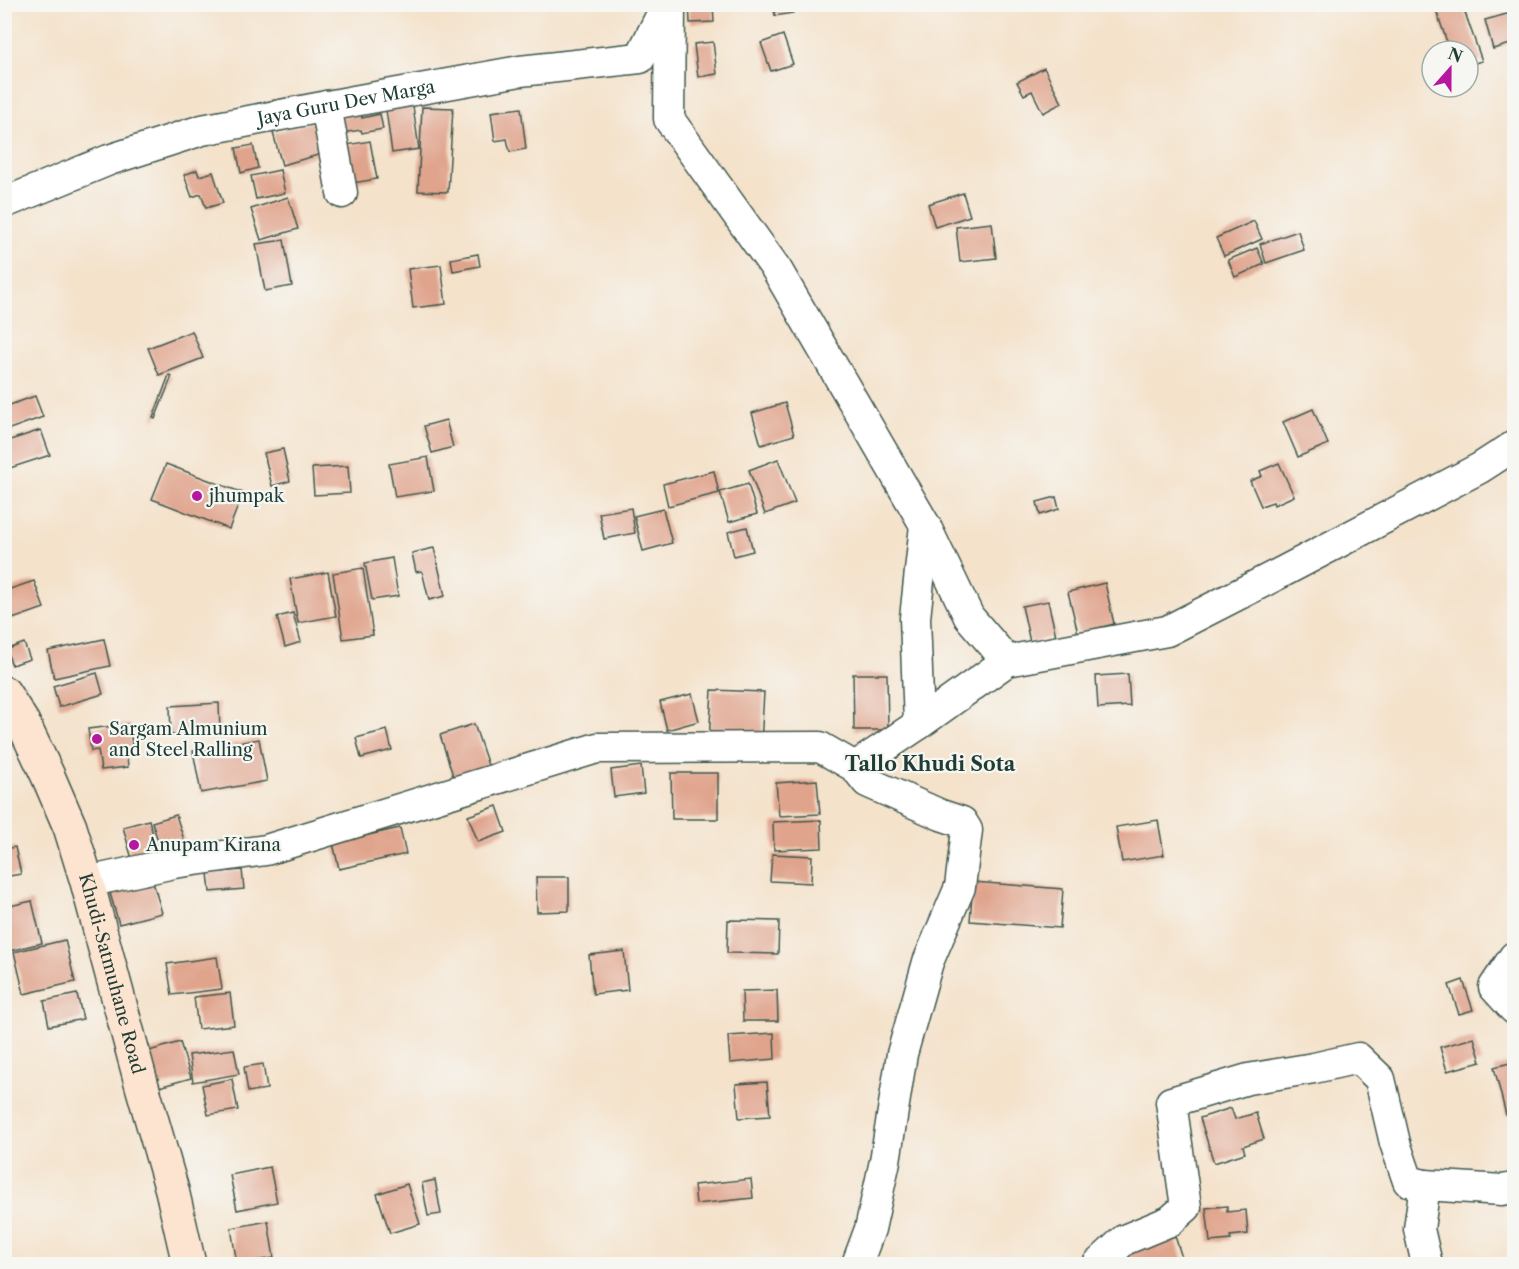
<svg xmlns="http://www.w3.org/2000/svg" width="1519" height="1269" font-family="'Libre Caslon Text',serif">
  <rect width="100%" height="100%" fill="#f6f6f2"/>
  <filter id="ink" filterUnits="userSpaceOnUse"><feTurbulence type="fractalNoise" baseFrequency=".0167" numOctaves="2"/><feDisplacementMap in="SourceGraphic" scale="12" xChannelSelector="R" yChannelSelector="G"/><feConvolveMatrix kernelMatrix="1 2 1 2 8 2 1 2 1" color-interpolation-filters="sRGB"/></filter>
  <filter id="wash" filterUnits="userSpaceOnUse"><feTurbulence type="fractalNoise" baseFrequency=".008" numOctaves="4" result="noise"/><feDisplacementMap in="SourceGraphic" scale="24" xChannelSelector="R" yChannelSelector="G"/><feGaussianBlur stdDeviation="1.35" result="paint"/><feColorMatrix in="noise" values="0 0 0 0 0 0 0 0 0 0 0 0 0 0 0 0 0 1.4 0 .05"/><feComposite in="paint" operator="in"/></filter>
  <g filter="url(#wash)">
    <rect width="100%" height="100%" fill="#f4e2cb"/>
    <g id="blocks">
      <!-- building -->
      <g fill="#e0a48d">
        <path d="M689 4H713L714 22 690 23Z"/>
        <path d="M773 4H791L793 13 775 16Z"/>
        <path d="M1434 4H1462L1482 61 1468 65V51H1450Z"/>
        <path d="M1514 12V43L1493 49 1485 20Z"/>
        <path d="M783 35 793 64 771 71 761 43Z"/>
        <path d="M713 42 717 74 698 77 694 44Z"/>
        <path d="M1044 68 1062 103 1043 113 1032 91 1024 95 1017 82Z"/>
        <path d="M413 106 419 149 392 153 386 110Z"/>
        <path d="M422 107 453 108 448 192 418 191Z"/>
        <path d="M521 108 526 149 510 152 507 139 495 141 491 112Z"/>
        <path d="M362 113V118L380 114 383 129 362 133 361 130 341 133 338 117Z"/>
        <path d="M320 120 329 152 282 165 273 133Z"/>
        <path d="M370 141 377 179 347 184 341 146Z"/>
        <path d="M253 145 258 168 241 173 236 148Z"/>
        <path d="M197 170 199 176 213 172 223 203 206 208 201 194 192 197 184 175Z"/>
        <path d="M280 170 285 193 256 199 251 176Z"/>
        <path d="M963 193 970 216 935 227 928 204Z"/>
        <path d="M288 197 298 229 261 240 251 209Z"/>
        <path d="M1254 221 1262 239 1224 256 1216 238Z"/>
        <path d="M992 223 996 258 960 262 956 227Z"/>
        <path d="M1298 231 1304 250 1266 263 1260 244Z"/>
        <path d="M284 240 292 286 265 291 256 244Z"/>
        <path d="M1257 248 1264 264 1235 277 1228 260Z"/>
        <path d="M478 254 480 266 453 271 451 259Z"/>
        <path d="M441 265 446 304 413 308 408 269Z"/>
        <path d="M192 331 203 358 159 375 148 348Z"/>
        <path d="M169 375 172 376 155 419 153 418Z"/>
        <path d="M35 396 43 417 4 431V407Z"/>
        <path d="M785 403 794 435 761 445 752 413Z"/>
        <path d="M1313 409 1328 444 1298 457 1283 422Z"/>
        <path d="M446 420 453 447 432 453 424 426Z"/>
        <path d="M41 430 50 455 4 470V442Z"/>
        <path d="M283 449 290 481 272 486 264 453Z"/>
        <path d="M428 457 434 491 395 497 389 464Z"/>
        <path d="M778 459 795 503 765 514 749 470Z"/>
        <path d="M1279 463 1294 496 1274 505 1273 502 1261 506 1250 481 1262 476 1260 471Z"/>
        <path d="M166 464 243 493 229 529 152 499Z"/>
        <path d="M348 466 350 493 314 495 312 468Z"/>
        <path d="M714 471 719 493 668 506 663 484Z"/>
        <path d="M748 484 757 514 729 522 720 492Z"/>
        <path d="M1056 497 1059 509 1040 515 1037 502Z"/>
        <path d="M631 508 635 533 604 539 599 513Z"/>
        <path d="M663 509 672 543 643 551 634 516Z"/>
        <path d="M747 527 753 551 734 556 728 532Z"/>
        <path d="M434 548 445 596 429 600 422 571 416 572 412 553Z"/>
        <path d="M392 558 398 596 372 600 365 563Z"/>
        <path d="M363 568 373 635 343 639 333 573Z"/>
        <path d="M328 572 336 616 298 623 290 579Z"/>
        <path d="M34 581 44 608 4 622V591Z"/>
        <path d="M1105 583 1114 624 1078 633 1068 592Z"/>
        <path d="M1048 601 1056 636 1030 642 1022 606Z"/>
        <path d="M293 613 301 642 285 647 277 617Z"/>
        <path d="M104 639 110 666 54 678 48 651Z"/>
        <path d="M24 643 30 659 12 665 6 650Z"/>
        <path d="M97 673 103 694 59 707 53 686Z"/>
        <path d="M853 674H887L888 730H854Z"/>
        <path d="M1128 674 1130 706 1098 708 1096 676Z"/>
        <path d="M712 690 764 692 761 744 709 741Z"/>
        <path d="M692 694 699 721 667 730 660 702Z"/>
        <path d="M219 703 220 733 171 735 170 706Z"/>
        <path d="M130 724 132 746 126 747 128 767 101 770 98 750 91 751 88 729Z"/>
        <path d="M474 724 491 774 456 785 440 735Z"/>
        <path d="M387 730 392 750 361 758 356 738Z"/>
        <path d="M259 739 267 781 201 793 193 751Z"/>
        <path d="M641 766 644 793 614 797 611 770Z"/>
        <path d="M671 773H718V819H672Z"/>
        <path d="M817 780 820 814 779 816 776 783Z"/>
        <path d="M497 806 506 832 478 842 468 816Z"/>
        <path d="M176 815 188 852 164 860 152 822Z"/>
        <path d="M149 820 161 863 135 870 123 827Z"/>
        <path d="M821 820 822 848 774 850 773 822Z"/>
        <path d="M1158 820 1164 855 1122 862 1116 827Z"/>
        <path d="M400 828 406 854 339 869 333 843Z"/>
        <path d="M15 847 21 874 4 877V849Z"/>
        <path d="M772 854 812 856 811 883 770 881Z"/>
        <path d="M242 870 244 889 210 892 208 873Z"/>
        <path d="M536 877H569V911L537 912Z"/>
        <path d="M153 882 162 913 119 924 110 893Z"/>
        <path d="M973 882 1063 889 1060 928 970 921Z"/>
        <path d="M32 901 42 943 5 952V907Z"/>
        <path d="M728 920 779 921 778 954 727 953Z"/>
        <path d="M65 940 75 982 24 994 14 952Z"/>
        <path d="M624 951 628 990 593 994 589 955Z"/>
        <path d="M217 957 222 989 172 995 167 964Z"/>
        <path d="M1463 980 1473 1010 1459 1014 1449 985Z"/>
        <path d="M777 990 778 1021H743L742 991Z"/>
        <path d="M230 993 234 1025 198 1029 194 997Z"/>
        <path d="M77 994 83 1019 49 1026 44 1001Z"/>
        <path d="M774 1033 775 1059 730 1063 728 1036Z"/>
        <path d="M1474 1038 1481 1062 1447 1071 1440 1047Z"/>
        <path d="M180 1042 191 1078 159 1087 149 1051Z"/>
        <path d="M234 1049 239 1074 193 1082 189 1055Z"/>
        <path d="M1514 1062V1113L1506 1115 1494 1067Z"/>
        <path d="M263 1064 267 1089 248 1092 244 1067Z"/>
        <path d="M232 1079 238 1110 208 1115 202 1085Z"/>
        <path d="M767 1082 770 1116 739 1118 736 1084Z"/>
        <path d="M1231 1108 1235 1119 1256 1113 1264 1139 1243 1146 1245 1153 1214 1163 1200 1118Z"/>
        <path d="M270 1167 277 1202 237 1210 230 1175Z"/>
        <path d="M751 1179 753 1198 696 1204 694 1185Z"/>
        <path d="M435 1180 441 1214 428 1216 422 1183Z"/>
        <path d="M407 1184 420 1224 390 1233 377 1194Z"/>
        <path d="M1227 1206V1212L1246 1210 1248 1234 1230 1236 1231 1240 1210 1242 1206 1208Z"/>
        <path d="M268 1221 274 1258 237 1264 231 1228Z"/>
        <path d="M1175 1236 1184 1264H1128L1124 1252Z"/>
      </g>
    </g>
  </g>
  <g filter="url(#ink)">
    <use href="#blocks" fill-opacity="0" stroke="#3f564b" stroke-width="1.5"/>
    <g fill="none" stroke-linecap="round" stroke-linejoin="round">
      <!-- minor casing -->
      <g stroke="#3f564b" stroke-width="33">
        <g id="minor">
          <path d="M670 4 669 119 777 270 925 525 969 617 1007 661"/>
          <path d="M326 106 342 193"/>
          <path id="s1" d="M4 203 109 160 202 130 354 101 520 71 640 58 667 4"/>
          <path d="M919 724 915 618 925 525"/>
          <path d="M855 767 867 782 941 815 962 822 967 830 960 887 928 962 902 1054 885 1161 870 1229 857 1264"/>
          <path d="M87 882 174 863 266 850 597 748 820 747 855 767 919 724 1007 661 1167 631 1286 570 1480 468 1514 446"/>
          <path d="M1514 957 1494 987 1514 1009"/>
          <path d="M1098 1264 1124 1240 1170 1221 1186 1207 1171 1102 1248 1079 1314 1068 1358 1058 1380 1079 1395 1143 1408 1181 1425 1185"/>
          <path d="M1427 1264 1419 1229 1425 1185 1502 1190 1514 1188"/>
        </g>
      </g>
      <!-- secondary casing -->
      <g stroke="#3f564b" stroke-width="36">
        <g id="secondary">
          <path id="s2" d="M4 693 23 723 48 776 70 827 87 882 142 1086 172 1190 189 1264"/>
        </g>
      </g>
      <!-- minor -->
      <use href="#minor" stroke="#fff" stroke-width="30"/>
      <!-- secondary -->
      <use href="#secondary" stroke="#fde4d0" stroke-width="33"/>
    </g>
  </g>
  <!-- markers -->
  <g fill="#b5179e" stroke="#f6f6f2" stroke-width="2">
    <circle cx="197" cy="496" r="6"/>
    <circle cx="97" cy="739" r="6"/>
    <circle cx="134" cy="845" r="6"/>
  </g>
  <g text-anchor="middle" stroke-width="4.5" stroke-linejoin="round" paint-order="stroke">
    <!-- street labels -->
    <g font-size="18" fill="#1f3d34" stroke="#f6f6f2">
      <text dy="6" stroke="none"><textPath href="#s1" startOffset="358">Jaya Guru Dev Marga</textPath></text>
      <text dy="6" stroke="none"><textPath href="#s2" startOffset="302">Khudi-Satmuhane Road</textPath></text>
    </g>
    <!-- poi labels -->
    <g font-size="18" fill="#1f3d34" stroke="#f6f6f2" text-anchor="start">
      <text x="209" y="502">jhumpak</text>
      <text x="109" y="735">Sargam Almunium<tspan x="109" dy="21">and Steel Ralling</tspan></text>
      <text x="146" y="851">Anupam Kirana</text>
    </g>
    <!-- neighbourhood labels -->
    <g font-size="20" font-weight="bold" fill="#1f3d34" stroke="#f6f6f2">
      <text x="930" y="771">Tallo Khudi Sota</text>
    </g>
  </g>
  <!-- margin -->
  <rect width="1519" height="1269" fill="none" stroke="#f6f6f2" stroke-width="24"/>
  <!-- north arrow -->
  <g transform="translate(1450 69) rotate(21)"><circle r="28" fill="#f6f6f2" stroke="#a0aca6" stroke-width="1.5"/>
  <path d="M0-4.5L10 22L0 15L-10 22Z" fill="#b5179e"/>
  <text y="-9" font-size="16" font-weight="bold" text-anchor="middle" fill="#1f3d34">N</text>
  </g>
</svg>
